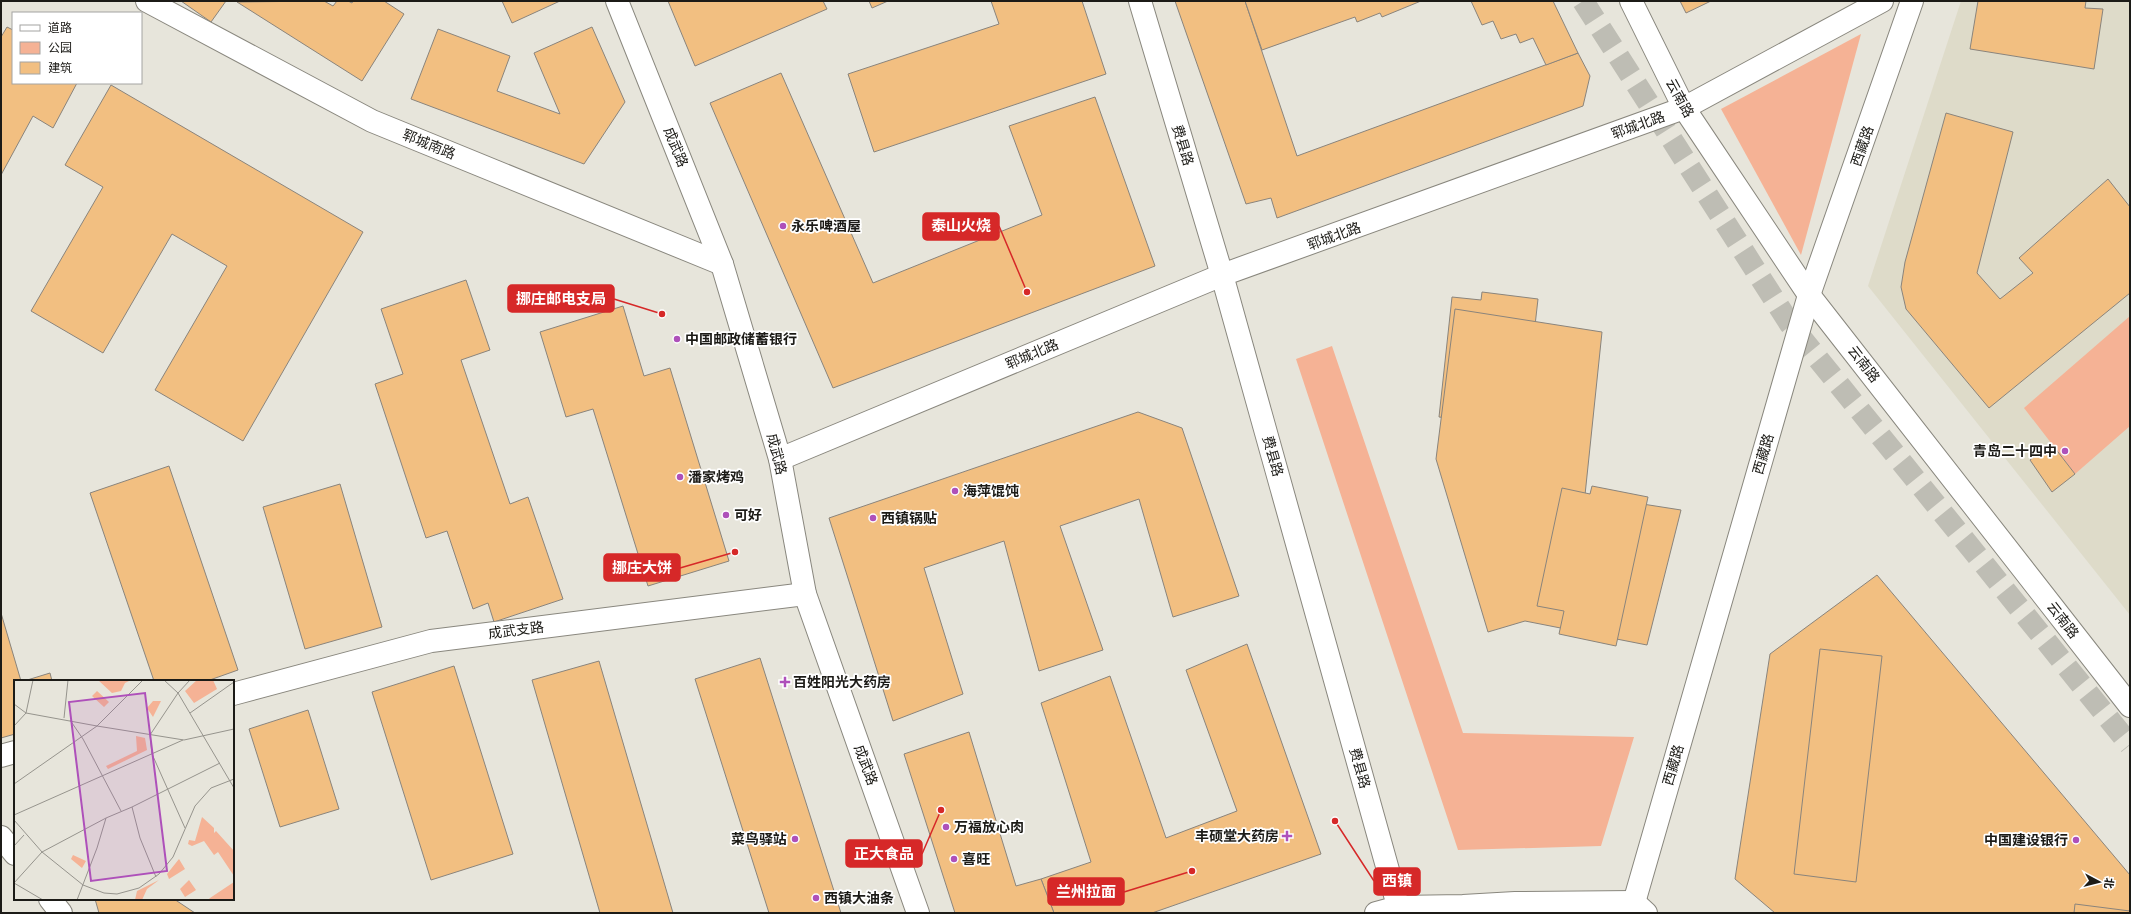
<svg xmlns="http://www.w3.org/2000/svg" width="2131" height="914" font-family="Bitter,'Noto Sans SC',serif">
  <rect width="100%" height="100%" fill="#e7e5db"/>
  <!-- built -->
  <path fill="#dedbc9" d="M1961 1H2130V615L1868 286Z"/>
  <!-- green -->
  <g fill="#f5b295">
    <path d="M1861 34 1801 255 1721 109Z"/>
    <path d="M2130 316V426L2075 474 2024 408Z"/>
    <path d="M1332 346 1463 733 1634 737 1601 846 1458 850 1296 359Z"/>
  </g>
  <!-- building -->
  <g fill="#f2bf81" stroke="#8a847c">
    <path d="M181 1H226L211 22Z"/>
    <path d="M324 1 333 6 337 1H348L352 3 353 1H384L404 14 362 81 237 2Z"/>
    <path d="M502 1H560L512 23Z"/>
    <path d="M668 1H823L827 9 695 66Z"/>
    <path d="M869 1H888L872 8Z"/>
    <path d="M991 1H1082L1106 74 874 152 848 74 999 24Z"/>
    <path d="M1175 1H1245L1297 156 1578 53 1590 76 1583 106 1277 218 1271 198 1246 204Z"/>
    <path d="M1245 1H1421L1382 17 1380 13 1357 22 1355 17 1262 50Z"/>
    <path d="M1471 1H1553L1578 53 1546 65 1533 38 1520 43 1516 34 1501 39 1493 21 1482 25Z"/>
    <path d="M1680 1H1711L1686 13Z"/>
    <path d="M1978 1H2086L2085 8 2103 9 2094 69 1970 49Z"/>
    <path d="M7 27 13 30V83H77L53 128 33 116 1 175V37Z"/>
    <path d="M592 27 625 102 584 164 411 99 438 29 510 56 497 91 560 114 534 53Z"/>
    <path d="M781 73 873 283 1042 215 1009 126 1095 97 1155 266 833 388 710 103Z"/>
    <path d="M111 85 363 232 243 441 155 390 227 266 172 234 103 353 31 311 103 187 65 165Z"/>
    <path d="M1946 113 2013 132 1977 273 2000 299 2033 273 2019 258 2108 179 2130 207V293L1989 408 1906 309 1901 287 1905 262Z"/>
    <path d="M466 280 490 350 461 360 510 504 528 497 563 599 494 622 488 603 473 609 447 531 426 538 375 384 403 374 381 309Z"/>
    <path d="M1482 292 1538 299 1521 449 1464 443 1466 420 1439 417 1452 297 1481 300Z"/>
    <path d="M623 306 644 376 670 368 729 561 648 586 593 409 566 417 540 332Z"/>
    <path d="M1455 309 1602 332 1585 495 1681 510 1647 645 1525 621 1488 632 1436 459Z"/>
    <path d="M1138 412 1182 428 1239 596 1173 617 1139 499 1060 526 1103 650 1039 671 1004 541 924 568 963 694 893 721 829 518Z"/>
    <path d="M2051 443 2075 474 2052 492 2030 460Z"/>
    <path d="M169 466 238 670 207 681H154L90 493Z"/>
    <path d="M340 484 382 627 305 649 263 507Z"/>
    <path d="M1592 486 1648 497 1616 646 1559 634 1564 611 1537 606 1562 488 1590 494Z"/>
    <path d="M1877 575 2130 875V913H1775L1735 879 1770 654Z"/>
    <path d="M1 613 21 681H15V734L1 738Z"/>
    <path d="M1247 644 1321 854 1152 913H1054L1041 879 1091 862 1041 703 1110 676 1166 838 1237 811 1186 670Z"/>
    <path d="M1820 649 1882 656 1856 882 1794 874Z"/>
    <path d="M760 658 841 913H769L695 679Z"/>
    <path d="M599 661 673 913H600L532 680Z"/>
    <path d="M454 666 513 854 431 880 372 692Z"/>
    <path d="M50 673 52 681H24Z"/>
    <path d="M308 710 339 809 280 827 249 729Z"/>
    <path d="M969 732 1016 886 1041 879 1054 913H955L904 754Z"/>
    <path d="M95 899H174L195 913H99Z"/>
    <path d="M2075 904 2130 911V913H2074Z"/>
  </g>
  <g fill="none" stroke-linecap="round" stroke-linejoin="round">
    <!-- highway-tunnel -->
    <path stroke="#bebdb4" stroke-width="22" stroke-dasharray="22 11" stroke-linecap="butt" d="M1583 1 1790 324 2130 745"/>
    <!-- street casing -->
    <g stroke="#89877e" stroke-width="24">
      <g id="street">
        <path d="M147 1 372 121 722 264"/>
        <path d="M617 1 722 264 780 459 805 594 918 913"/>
        <path d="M780 459 1222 275 1684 108 1882 1"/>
        <path d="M233 694 431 641 805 594"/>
        <path d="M1 756 15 752"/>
        <path d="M1376 913 1398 907 1463 906 1515 903 1634 902 1646 913"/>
      </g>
    </g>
    <!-- secondary casing -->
    <g stroke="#89877e" stroke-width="24">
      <g id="secondary">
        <path d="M1140 1 1222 275 1400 913"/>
        <path d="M1631 1 1684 108 1809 295 2130 706"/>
        <path d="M1 837 15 854"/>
        <path d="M50 899 61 913"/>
        <path d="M1631 913 1809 295 1912 1"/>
      </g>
    </g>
    <!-- street -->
    <use href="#street" stroke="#fff" stroke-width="22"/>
    <!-- secondary -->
    <use href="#secondary" stroke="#fff" stroke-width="22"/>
  </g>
  <!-- markers -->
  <g fill="#ae50ba" stroke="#fff" stroke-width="1.5">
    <circle cx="783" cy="226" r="4"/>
    <circle cx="677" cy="339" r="4"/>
    <circle cx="2065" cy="451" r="4"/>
    <circle cx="680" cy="477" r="4"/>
    <circle cx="955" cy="491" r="4"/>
    <circle cx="726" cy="515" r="4"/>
    <circle cx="873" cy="518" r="4"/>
    <path d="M783 676h4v4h4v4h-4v4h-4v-4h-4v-4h4z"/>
    <circle cx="946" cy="827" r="4"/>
    <path d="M1285 830h4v4h4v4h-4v4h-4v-4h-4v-4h4z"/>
    <circle cx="795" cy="839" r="4"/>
    <circle cx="2076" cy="840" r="4"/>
    <circle cx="954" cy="859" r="4"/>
    <circle cx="816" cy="898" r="4"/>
  </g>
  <g text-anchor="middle" stroke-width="3.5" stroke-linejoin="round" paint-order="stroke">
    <!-- street labels -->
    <g font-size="14" fill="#1c1b17" stroke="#fff">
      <text transform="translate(1680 98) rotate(61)" y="5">云南路</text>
      <text transform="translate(1638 125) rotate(-20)" y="5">郓城北路</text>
      <text transform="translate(429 144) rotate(22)" y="5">郓城南路</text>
      <text transform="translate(1183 145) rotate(73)" y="5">费县路</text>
      <text transform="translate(1862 146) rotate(-71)" y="5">西藏路</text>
      <text transform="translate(676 147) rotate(68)" y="5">成武路</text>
      <text transform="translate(1334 236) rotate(-20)" y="5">郓城北路</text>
      <text transform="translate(1032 354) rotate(-23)" y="5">郓城北路</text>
      <text transform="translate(1864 364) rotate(52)" y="5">云南路</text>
      <text transform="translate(777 454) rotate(76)" y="5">成武路</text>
      <text transform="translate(1763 454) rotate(-74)" y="5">西藏路</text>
      <text transform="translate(1273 456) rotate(74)" y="5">费县路</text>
      <text transform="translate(2063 620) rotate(52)" y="5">云南路</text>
      <text transform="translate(516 630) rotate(-7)" y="5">成武支路</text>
      <text transform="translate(866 765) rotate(70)" y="5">成武路</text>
      <text transform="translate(1673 765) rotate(-74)" y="5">西藏路</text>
      <text transform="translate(1360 768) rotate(74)" y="5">费县路</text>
    </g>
    <!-- poi labels -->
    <g font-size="14" font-weight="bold" fill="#1c1b17" stroke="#fff" text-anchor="start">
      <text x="791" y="231">永乐啤酒屋</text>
      <text x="685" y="344">中国邮政储蓄银行</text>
      <text x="2057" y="456" text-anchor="end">青岛二十四中</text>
      <text x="688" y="482">潘家烤鸡</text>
      <text x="963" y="496">海萍馄饨</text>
      <text x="734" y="520">可好</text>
      <text x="881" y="523">西镇锅贴</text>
      <text x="793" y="687">百姓阳光大药房</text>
      <text x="954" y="832">万福放心肉</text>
      <text x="1279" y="841" text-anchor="end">丰硕堂大药房</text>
      <text x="787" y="844" text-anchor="end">菜鸟驿站</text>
      <text x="2068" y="845" text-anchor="end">中国建设银行</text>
      <text x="962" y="864">喜旺</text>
      <text x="824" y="903">西镇大油条</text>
    </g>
  </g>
  <!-- overview -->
  <g transform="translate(14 680)">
    <rect width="220" height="220" fill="#e7e5db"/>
    <path d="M84 0H114L115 1 111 3 107 11 98 13ZM183 0H199L203 9 180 23 171 11ZM83 11 95 22 90 27 78 16ZM139 21H147L139 37 133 28ZM122 56 131 58 133 70 94 89 92 86 123 71ZM188 137 200 148V153L202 151 220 171V196L204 172 200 175 190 161 178 166 174 164 175 160 181 161ZM59 175 72 181 68 188 57 179ZM165 179 171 189 155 199 153 194ZM145 200 133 209 128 220H121L123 211ZM175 200 182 210 171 217 166 209ZM220 202V220H194L196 218Z" fill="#f5b295"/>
    <path fill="none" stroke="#96948d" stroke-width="1" d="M150 0 164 13 220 108M0 24 12 33 83 46M176 33 220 2M50 38 54 0M56 40 69 59 107 131M0 46 12 33 19 0M83 46 170 60 220 49M83 46 129 0M0 104 83 46M118 127 126 158 142 197M0 135 169 60M0 140 28 172 69 205 90 213 103 214 125 208 145 194 159 177 181 126 197 108 220 99M171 148 138 74 136 55 164 13 176 0M0 166 10 155M0 203 28 172 92 138 118 127 206 83M0 203 29 220M63 220 83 168 92 138"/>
    <path fill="#ae50ba" fill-opacity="0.15" stroke="#ae50ba" stroke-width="2" d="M131 13 153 191 77 201 55 22Z"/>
    <rect width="220" height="220" fill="none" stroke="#1c1b17" stroke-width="2"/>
  </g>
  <!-- callouts -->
  <path fill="none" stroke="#d62828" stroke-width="1.5" d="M1027 292L999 226M662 314L614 299M735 552L680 568M941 810L922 854M1335 821L1374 881M1192 871L1124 892"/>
  <g fill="#d62828" stroke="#fff" stroke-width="1.5">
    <circle cx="1027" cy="292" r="4"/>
    <circle cx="662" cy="314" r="4"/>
    <circle cx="735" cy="552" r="4"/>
    <circle cx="941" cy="810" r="4"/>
    <circle cx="1335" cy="821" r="4"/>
    <circle cx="1192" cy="871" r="4"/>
  </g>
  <g fill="#d62828" stroke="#d62828" stroke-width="1.5">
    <rect x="923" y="213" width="76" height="27" rx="4"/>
    <rect x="508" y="285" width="106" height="27" rx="4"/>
    <rect x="604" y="554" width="76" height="27" rx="4"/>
    <rect x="846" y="840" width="76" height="27" rx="4"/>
    <rect x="1374" y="868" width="46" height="27" rx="4"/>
    <rect x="1048" y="878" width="76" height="27" rx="4"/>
  </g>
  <g font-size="15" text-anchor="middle" font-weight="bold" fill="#fff">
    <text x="961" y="231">泰山火烧</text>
    <text x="561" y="304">挪庄邮电支局</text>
    <text x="642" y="573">挪庄大饼</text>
    <text x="884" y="859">正大食品</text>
    <text x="1397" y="886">西镇</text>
    <text x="1086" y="897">兰州拉面</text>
  </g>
  <!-- border -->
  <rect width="2131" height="914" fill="none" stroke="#1c1b17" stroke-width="4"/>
  <!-- legend -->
  <rect x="12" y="12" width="130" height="72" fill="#ffffff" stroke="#a4a4a2"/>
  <rect x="20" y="25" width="20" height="6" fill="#ffffff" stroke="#a4a4a2"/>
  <text x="48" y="32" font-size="12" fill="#1c1b17">道路</text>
  <rect x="20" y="42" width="20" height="12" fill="#f5b295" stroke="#a4a4a2"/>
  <text x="48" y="52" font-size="12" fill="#1c1b17">公园</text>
  <rect x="20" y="62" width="20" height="12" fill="#f2bf81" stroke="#a4a4a2"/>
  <text x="48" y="72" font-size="12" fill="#1c1b17">建筑</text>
  <!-- north arrow -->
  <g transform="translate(2099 882) rotate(97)" stroke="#ffffff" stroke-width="3" paint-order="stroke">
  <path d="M0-3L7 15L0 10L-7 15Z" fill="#1c1b17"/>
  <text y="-6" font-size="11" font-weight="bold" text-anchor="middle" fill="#1c1b17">北</text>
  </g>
</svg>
